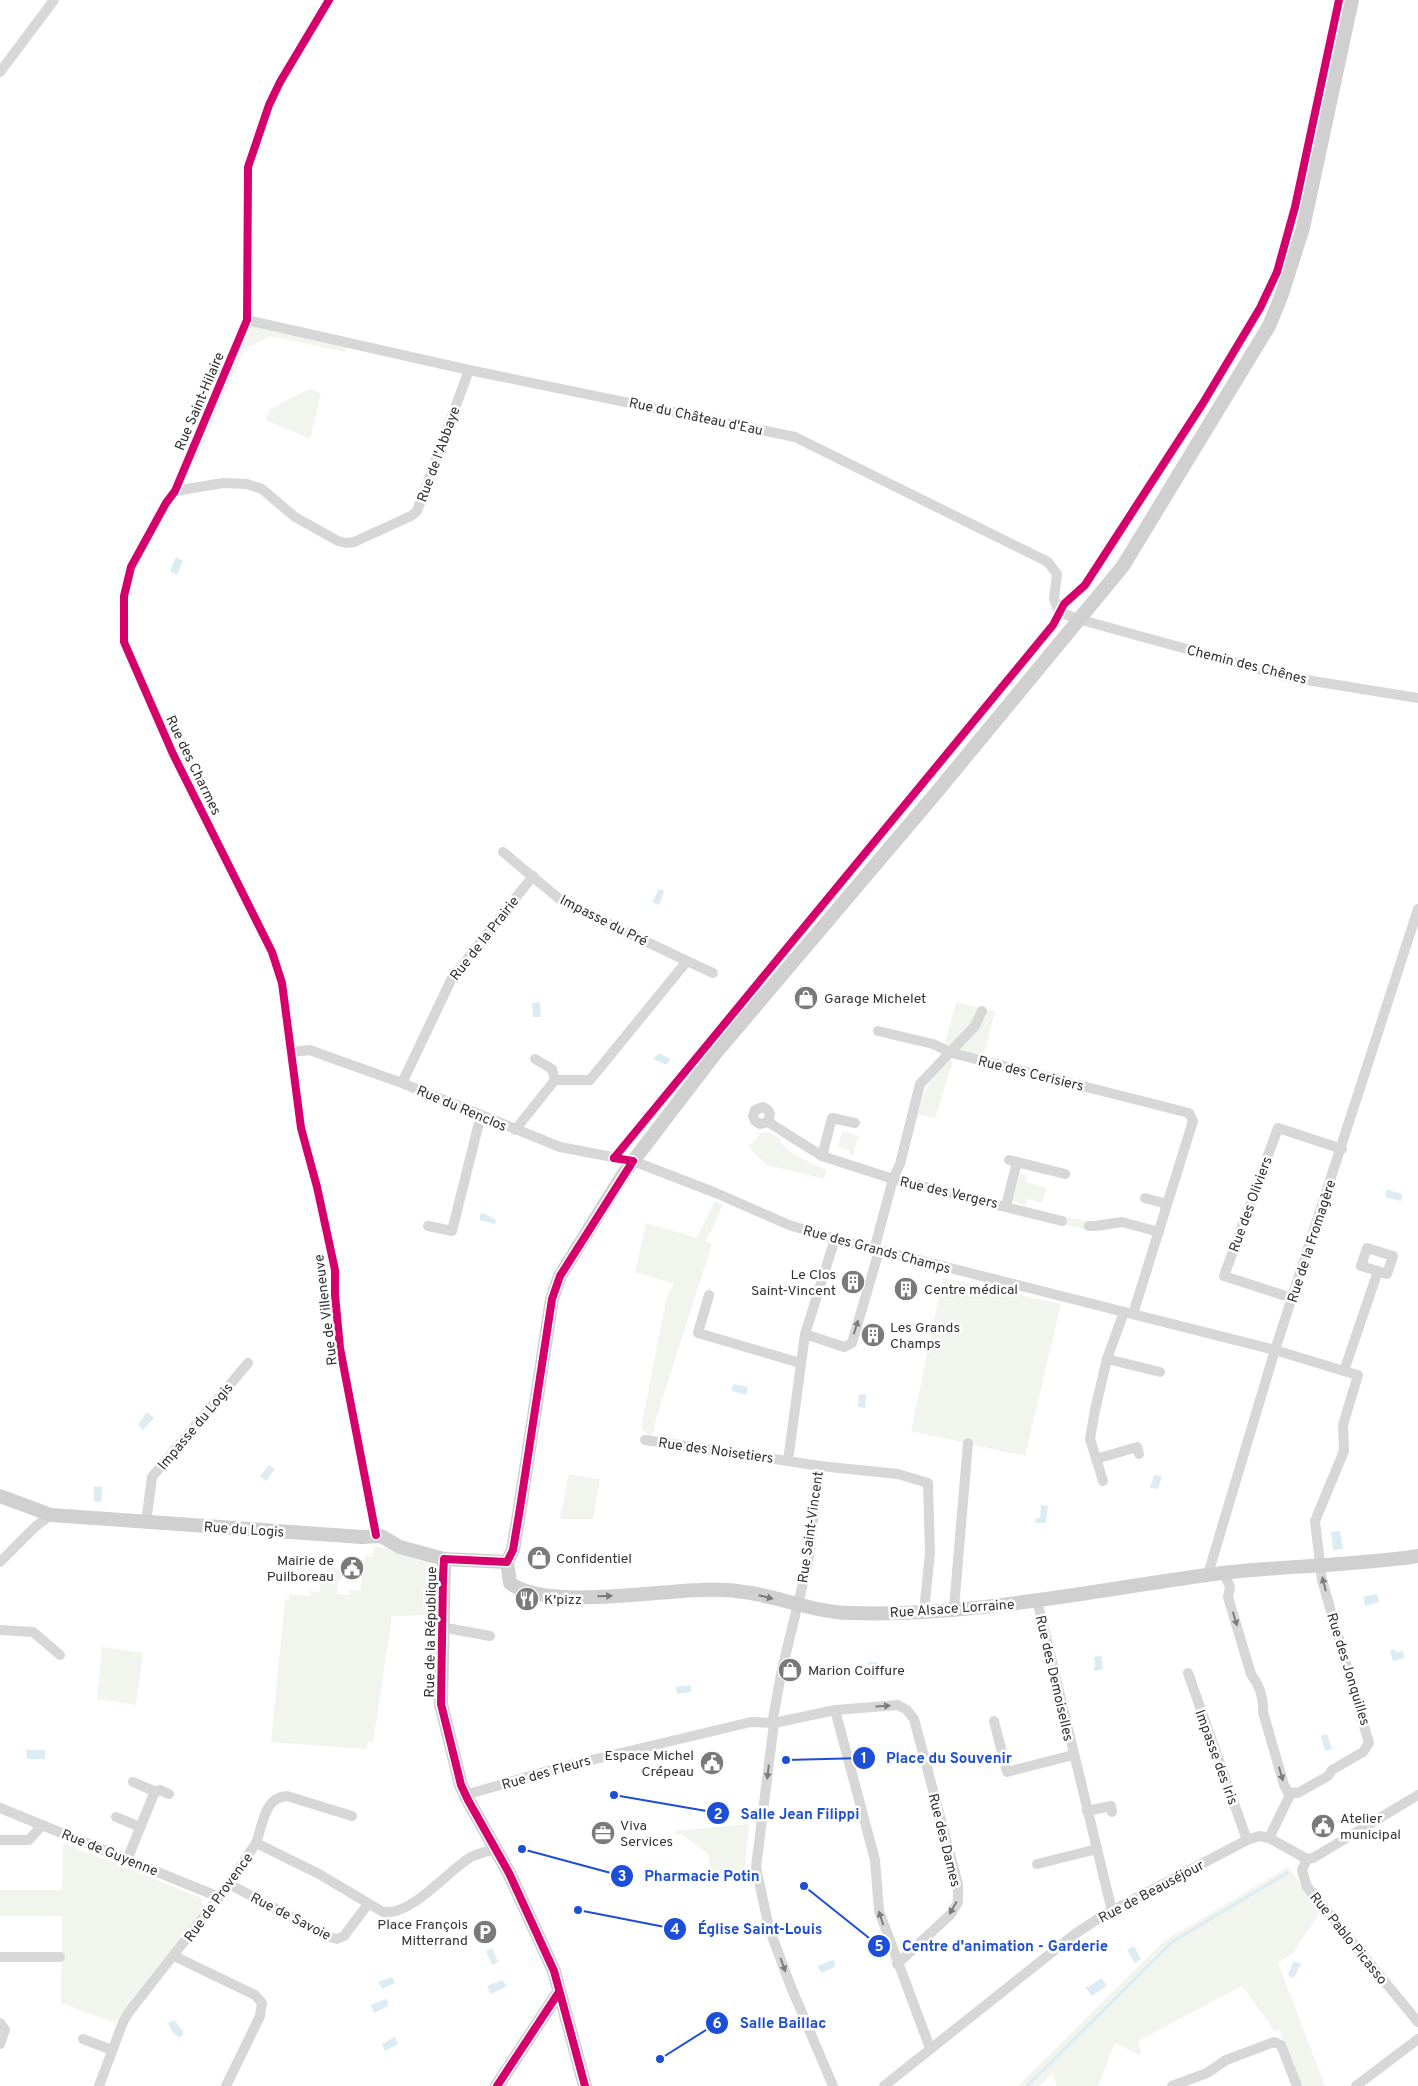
<svg xmlns="http://www.w3.org/2000/svg" width="1418" height="2086" font-family="Overpass,sans-serif">
  <rect width="100%" height="100%" fill="#fff"/>
  <!-- green -->
  <g fill="#f1f5ed">
    <path d="M247 320 348 343 345 352 275 337H269L244 349 196 461 187 463Z"/>
    <path d="M309 389 321 393 310 439 266 420 270 409Z"/>
    <path d="M956 1002 995 1012 983 1058 955 1049 945 1043Z"/>
    <path d="M949 1060 953 1061 935 1118 918 1114C926 1084 928 1082 949 1060Z"/>
    <path d="M842 1131 859 1136 852 1158 849 1150 838 1147Z"/>
    <path d="M769 1132 780 1139 781 1144 793 1154 826 1170 824 1179 767 1165 751 1150 752 1149 749 1147 761 1133Z"/>
    <path d="M1020 1174 1027 1175 1026 1182 1047 1188 1042 1203 1027 1199 1025 1206 1014 1201 1013 1199Z"/>
    <path d="M715 1201 723 1205 706 1241 712 1244 656 1419 654 1432 651 1433 650 1437 641 1428 667 1296 674 1284 635 1272 646 1223 697 1238Z"/>
    <path d="M1063 1216 1090 1222 1088 1230 1061 1224Z"/>
    <path d="M943 1278 1061 1304 1025 1456 911 1431Z"/>
    <path d="M569 1474 600 1479 593 1519H560Z"/>
    <path d="M374 1547C391 1548 426 1555 437 1568L435 1615 392 1616 373 1743 368 1742 366 1749 271 1742 285 1599 289 1600V1594L309 1596 310 1591 319 1592 321 1581 325 1580 328 1567 343 1569 342 1580H338L337 1594 349 1595 350 1590 360 1591 365 1556 373 1557Z"/>
    <path d="M102 1647 143 1653 136 1705 97 1699Z"/>
    <path d="M749 1824 744 1876 713 1882 708 1853 680 1834H675V1831Z"/>
    <path d="M63 1843 199 1897 202 1900V1909L115 2023 61 2003 62 1916H0V1890H62Z"/>
    <path d="M1288 1867 1321 1911 1293 1953 1278 1963 1325 2086H1301L1279 2029 1275 2031 1242 1986 1138 2041 1142 2056 1115 2043 1098 2086H1057L1052 2073 1039 2086H1018L1164 1941Z"/>
  </g>
  <!-- water -->
  <g fill="#ddebf3">
    <path d="M176 557 183 561 177 575 170 571Z"/>
    <path d="M659 889 664 891 659 905 652 902Z"/>
    <path d="M540 1002 541 1017H533L532 1003Z"/>
    <path d="M659 1053 670 1059 667 1065 653 1059Z"/>
    <path d="M1387 1189 1403 1195 1401 1201 1385 1197Z"/>
    <path d="M484 1213 496 1220 495 1224 480 1220V1214Z"/>
    <path d="M734 1384 748 1387 746 1395 731 1391Z"/>
    <path d="M859 1394 866 1395 865 1408 858 1407Z"/>
    <path d="M147 1412 154 1418 143 1430 138 1425Z"/>
    <path d="M269 1465 275 1469 266 1481 260 1476Z"/>
    <path d="M1154 1475 1162 1476 1158 1489 1150 1488Z"/>
    <path d="M94 1486 102 1487 101 1502 94 1501Z"/>
    <path d="M1041 1505 1048 1506 1046 1523H1035L1036 1518H1040Z"/>
    <path d="M1340 1531 1343 1549 1333 1550 1331 1532Z"/>
    <path d="M1377 1594 1379 1602 1365 1606 1363 1597Z"/>
    <path d="M1394 1649 1396 1652 1403 1651 1404 1658 1393 1661 1390 1651Z"/>
    <path d="M1101 1656 1103 1669 1094 1671 1093 1668 1095 1667 1094 1657Z"/>
    <path d="M868 1662H877L878 1677 875 1679 870 1678Z"/>
    <path d="M691 1685V1692L677 1694 676 1687Z"/>
    <path d="M1327 1734 1332 1749 1325 1751 1321 1736Z"/>
    <path d="M26 1750H45V1759H27Z"/>
    <path d="M1134 1946 1141 1959 1135 1963 1127 1950Z"/>
    <path d="M492 1948 498 1962 492 1965 486 1951Z"/>
    <path d="M832 1960 835 1962V1967L821 1973 818 1966Z"/>
    <path d="M1294 1961 1301 1964 1294 1977 1291 1978 1288 1974Z"/>
    <path d="M392 1977 395 1983 382 1989 378 1982Z"/>
    <path d="M1101 1978 1107 1986 1092 1996 1085 1987 1090 1986Z"/>
    <path d="M502 1980 507 1986 491 1994 487 1986Z"/>
    <path d="M385 1999 388 2001V2006L374 2013 371 2005Z"/>
    <path d="M174 2020 183 2031V2036L179 2037 173 2033 168 2023Z"/>
    <path d="M395 2037 398 2044 385 2051 382 2044Z"/>
  </g>
  <g fill="none" stroke-linecap="round" stroke-linejoin="round">
    <!-- stream -->
    <path stroke="#ddebf3" stroke-width="3" d="M1027 2086 1172 1942 1287 1873"/>
    <!-- street -->
    <g stroke="#d7d7d7" stroke-width="10">
      <path d="M329 0 280 82 269 105 248 167 247 320 175 491 166 503 131 567 124 596V642L173 754 272 952 282 983 301 1128 317 1187 335 1270V1295L340 1348 376 1535"/>
      <path d="M0 72 54 0"/>
      <path d="M247 320 469 370 795 437 1048 562 1057 574 1054 599 1059 612 1078 619 1288 677 1418 698"/>
      <path d="M175 491 223 483 247 484 262 489 295 517 338 541 346 543 354 542 411 516 417 511 469 370"/>
      <path d="M503 852 563 902 687 961 590 1080H555L515 1130"/>
      <path d="M687 961 713 973"/>
      <path d="M878 1031 933 1044 952 1053 1189 1113 1193 1121 1133 1314"/>
      <path d="M292 1052 310 1050 326 1056 402 1083 560 1147 633 1161 716 1193 789 1225 835 1239 1275 1350 1344 1371 1378 1271 1387 1274 1393 1256 1367 1248 1361 1266 1378 1271"/>
      <path d="M535 1059 552 1069 555 1080"/>
      <path d="M402 1083 452 978 533 876"/>
      <path d="M768 1122 760 1124 755 1121 753 1116 755 1110 763 1107 768 1110 770 1114 768 1122 822 1156 893 1179 1062 1221"/>
      <path d="M822 1156 832 1118 855 1123"/>
      <path d="M1009 1160 1065 1174"/>
      <path d="M1145 1198 1167 1204"/>
      <path d="M1006 1206 1017 1162"/>
      <path d="M428 1226 452 1231 481 1115"/>
      <path d="M1089 1226H1095L1122 1222 1159 1232"/>
      <path d="M874 1250 893 1179 900 1164 920 1084 975 1026 982 1011"/>
      <path d="M709 1295 698 1333 800 1363"/>
      <path d="M1292 1298 1224 1276 1278 1128 1342 1149"/>
      <path d="M805 1334 844 1347 852 1343 879 1251"/>
      <path d="M1107 1359 1160 1372"/>
      <path d="M645 1440 788 1461"/>
      <path d="M1096 1459 1137 1447 1139 1454"/>
      <path d="M820 1466 898 1474 928 1483 930 1553 924 1611"/>
      <path d="M1103 1481 1090 1439 1095 1410 1107 1359 1124 1312"/>
      <path d="M146 1523 152 1477 248 1363"/>
      <path d="M0 1562 36 1526 51 1515"/>
      <path d="M1224 1573 1230 1587 1228 1597 1251 1674C1260 1686 1264 1698 1263 1712L1284 1785 1288 1792 1298 1793 1328 1776 1332 1770 1363 1752 1369 1743 1322 1580 1315 1521 1344 1451 1343 1425 1358 1375 1344 1371"/>
      <path d="M1208 1574 1275 1350 1418 909"/>
      <path d="M1037 1600 1112 1911"/>
      <path d="M954 1608 968 1443"/>
      <path d="M441 1627 490 1636"/>
      <path d="M0 1630 33 1632 60 1655"/>
      <path d="M1188 1673 1247 1840"/>
      <path d="M835 1710 875 1860 879 1911 930 2048"/>
      <path d="M994 1721 1007 1772 1073 1755"/>
      <path d="M774 1723 756 1867 769 1928 791 1987 833 2086"/>
      <path d="M772 1724 782 1669 808 1563 820 1466 788 1461 805 1334 835 1239"/>
      <path d="M133 1782 156 1792 160 1790 169 1794"/>
      <path d="M465 1795 558 1768 751 1722 774 1723 835 1710 898 1705 907 1710 914 1719 958 1884V1902L951 1914 897 1964"/>
      <path d="M0 1808 219 1897"/>
      <path d="M1087 1811 1111 1806 1112 1812"/>
      <path d="M116 1817 140 1827"/>
      <path d="M1269 1838 1307 1859"/>
      <path d="M0 1840H29L42 1825"/>
      <path d="M256 1843C263 1825 264 1797 287 1796L352 1816"/>
      <path d="M1307 1859 1302 1870 1307 1887 1418 2022"/>
      <path d="M1307 1859 1313 1858 1418 1795"/>
      <path d="M127 1860 155 1791"/>
      <path d="M1037 1864 1097 1849"/>
      <path d="M229 1884 329 1937 337 1939 344 1936 368 1904"/>
      <path d="M174 1956 255 1995 262 2003 260 2016 226 2086"/>
      <path d="M0 1957H60"/>
      <path d="M0 2023 5 2030 0 2044"/>
      <path d="M83 2039 112 2050"/>
      <path d="M99 2086 123 2022 129 2012 229 1884 256 1843 319 1874 383 1912C412 1916 446 1872 471 1857 478 1853 488 1852 496 1848"/>
      <path d="M884 2086 1075 1934 1102 1916 1247 1840 1259 1836 1269 1838 1291 1793"/>
      <path d="M1172 2086 1207 2073 1226 2060 1274 2042 1281 2045 1297 2086"/>
      <path d="M1356 2086 1418 2039"/>
    </g>
    <!-- secondary -->
    <g stroke="#d0d0d0" stroke-width="14">
      <path d="M0 1496 51 1515 362 1537 381 1536 400 1547 444 1559 507 1562 513 1550 520 1508 552 1299 560 1276 624 1173 715 1054 936 793 1123 566 1269 326 1282 294 1303 228 1352 0"/>
      <path d="M444 1559 441 1704 461 1785 468 1800 509 1873 554 1971 585 2086"/>
      <path d="M507 1562 510 1583C543 1610 657 1591 700 1590 717 1589 734 1590 751 1593 784 1599 816 1612 850 1613 970 1617 1089 1591 1207 1575 1277 1565 1348 1567 1418 1556"/>
      <path d="M497 2086 559 1992"/>
    </g>
    <!-- cycleway casing -->
    <g stroke="#fff" stroke-width="11">
      <g id="cycleway">
        <path d="M329 0 280 82 269 105 248 167 247 320 175 491 166 503 131 567 124 596V642L173 754 272 952 282 983 301 1128 317 1187 335 1270V1295L340 1348 376 1535"/>
        <path d="M614 1158 1053 625 1064 604 1085 585 1203 403 1260 308 1277 272 1295 207 1339 0"/>
        <path d="M497 2086 559 1992"/>
        <path d="M585 2086 554 1971 509 1873 468 1800 461 1785 441 1704 443 1577 444 1559 507 1562 513 1550 520 1508 552 1299 560 1276 633 1161 614 1158"/>
      </g>
    </g>
    <!-- cycleway -->
    <use href="#cycleway" stroke="#d6006c" stroke-width="8"/>
  </g>
  <!-- one-way arrows -->
  <defs><path id="oneway-solid" d="M-6-.8H1V-3.2L6.5 0L1 3.2V.8H-6Z" transform="scale(1.25)"/></defs>
  <g fill="#7d7d7d">
    <use href="#oneway-solid" transform="translate(856 1327) rotate(-73)"/>
    <use href="#oneway-solid" transform="translate(1324 1584) rotate(-104)"/>
    <use href="#oneway-solid" transform="translate(1235 1619) rotate(73)"/>
    <use href="#oneway-solid" transform="translate(883 1706) rotate(-4)"/>
    <use href="#oneway-solid" transform="translate(768 1772) rotate(97)"/>
    <use href="#oneway-solid" transform="translate(1281 1774) rotate(74)"/>
    <use href="#oneway-solid" transform="translate(953 1908) rotate(120)"/>
    <use href="#oneway-solid" transform="translate(881 1918) rotate(-108)"/>
    <use href="#oneway-solid" transform="translate(783 1965) rotate(70)"/>
  </g>
  <g fill="#7a7a7a">
    <use href="#oneway-solid" transform="translate(605 1596) rotate(-2)"/>
    <use href="#oneway-solid" transform="translate(766 1597) rotate(14)"/>
  </g>
  <!-- icons -->
  <defs>
    <g id="shop-disc" transform="scale(1.25)"><circle r="9.5" fill="#7a7a7a" stroke="#fff"/><path d="M-5-2.5h2.3a2.7 3.5 0 0 1 5.4 0H5L5.5 6h-11ZM-1.5-2.5h3a1.5 2.3 0 0 0-3 0Z" fill="#fff"/></g>
    <g id="building-disc" transform="scale(1.25)"><circle r="9.5" fill="#7a7a7a" stroke="#fff"/><path d="M-4-6H4V6H1V3H-1V6H-4ZM-2.5-4.3h1.7v1.8h-1.7ZM.8-4.3h1.7v1.8H.8ZM-2.5-1h1.7V.8h-1.7ZM.8-1h1.7V.8H.8Z" fill="#fff"/></g>
    <g id="civic-disc" transform="scale(1.25)"><circle r="9.5" fill="#7a7a7a" stroke="#fff"/><path d="M-.6-6.5H3V-4.5H.6V-3L4-1V1h2V6H-6V1h2V-1L-.6-3ZM-1.2 2.5V6h2.4V2.5Z" fill="#fff"/></g>
    <g id="restaurant-disc" transform="scale(1.25)"><circle r="9.5" fill="#7a7a7a" stroke="#fff"/><path d="M-5-6h1v4h1v-4h1v4h1v-4h1v5L-1.5 .5V6h-2V.5L-5-1ZM5-6V6H3V1.5H1.5Q1.5-4 5-6Z" fill="#fff"/></g>
    <g id="office-disc" transform="scale(1.25)"><circle r="9.5" fill="#7a7a7a" stroke="#fff"/><path d="M-6-3h4V-5.5h4V-3h4V5H-6ZM-1-4.5V-3h2v-1.5ZM-6 0V1H6V0Z" fill="#fff"/></g>
    <g id="parking-disc" transform="scale(1.25)"><circle r="9.5" fill="#7a7a7a" stroke="#fff"/><path d="M-3.5-5.5H1a3.5 3.5 0 0 1 0 7H-1V5.5H-3.5ZM-1-3.4V-.6H.8a1.4 1.4 0 0 0 0-2.8Z" fill="#fff"/></g>
  </defs>
  <g fill-rule="evenodd">
    <use href="#shop-disc" x="806" y="998"/>
    <use href="#building-disc" x="853" y="1282"/>
    <use href="#building-disc" x="906" y="1289"/>
    <use href="#building-disc" x="873" y="1335"/>
    <use href="#shop-disc" x="539" y="1558"/>
    <use href="#civic-disc" x="352" y="1568"/>
    <use href="#restaurant-disc" x="527" y="1599"/>
    <use href="#shop-disc" x="790" y="1670"/>
    <use href="#civic-disc" x="712" y="1763"/>
    <use href="#civic-disc" x="1323" y="1826"/>
    <use href="#office-disc" x="603" y="1833"/>
    <use href="#parking-disc" x="485" y="1932"/>
  </g>
  <g text-anchor="middle" stroke-width="5" stroke-linejoin="round" paint-order="stroke">
    <!-- street labels -->
    <g font-size="14" fill="#333" stroke="#fff">
      <text transform="translate(199 401) rotate(-67)" y="5">Rue Saint-Hilaire</text>
      <text transform="translate(696 416) rotate(12)" y="5">Rue du Château d'Eau</text>
      <text transform="translate(438 454) rotate(-70)" y="5">Rue de l'Abbaye</text>
      <text transform="translate(1247 664) rotate(14)" y="5">Chemin des Chênes</text>
      <text transform="translate(194 765) rotate(64)" y="5">Rue des Charmes</text>
      <text transform="translate(604 920) rotate(27)" y="5">Impasse du Pré</text>
      <text transform="translate(484 938) rotate(-52)" y="5">Rue de la Prairie</text>
      <text transform="translate(1031 1073) rotate(14)" y="5">Rue des Cerisiers</text>
      <text transform="translate(462 1108) rotate(23)" y="5">Rue du Renclos</text>
      <text transform="translate(949 1192) rotate(13)" y="5">Rue des Vergers</text>
      <text transform="translate(1250 1204) rotate(-70)" y="5">Rue des Oliviers</text>
      <text transform="translate(1311 1241) rotate(-72)" y="5">Rue de la Fromagère</text>
      <text transform="translate(877 1249) rotate(15)" y="5">Rue des Grands Champs</text>
      <text transform="translate(325 1310) rotate(-97)" y="5">Rue de Villeneuve</text>
      <text transform="translate(195 1426) rotate(-50)" y="5">Impasse du Logis</text>
      <text transform="translate(716 1450) rotate(8)" y="5">Rue des Noisetiers</text>
      <text transform="translate(810 1527) rotate(-82)" y="5">Rue Saint-Vincent</text>
      <text transform="translate(244 1529) rotate(4)" y="5">Rue du Logis</text>
      <text transform="translate(952 1608) rotate(-4)" y="5">Rue Alsace Lorraine</text>
      <text transform="translate(430 1632) rotate(-89)" y="5">Rue de la République</text>
      <text transform="translate(1349 1669) rotate(73)" y="5">Rue des Jonquilles</text>
      <text transform="translate(1055 1678) rotate(77)" y="5">Rue des Demoiselles</text>
      <text transform="translate(1217 1757) rotate(70)" y="5">Impasse des Iris</text>
      <text transform="translate(546 1772) rotate(-16)" y="5">Rue des Fleurs</text>
      <text transform="translate(945 1840) rotate(76)" y="5">Rue des Dames</text>
      <text transform="translate(110 1852) rotate(22)" y="5">Rue de Guyenne</text>
      <text transform="translate(1151 1891) rotate(-28)" y="5">Rue de Beauséjour</text>
      <text transform="translate(218 1897) rotate(-54)" y="5">Rue de Provence</text>
      <text transform="translate(291 1916) rotate(27)" y="5">Rue de Savoie</text>
      <text transform="translate(1349 1938) rotate(51)" y="5">Rue Pablo Picasso</text>
    </g>
    <!-- poi labels -->
    <g font-size="14" fill="#333" stroke="#fff" text-anchor="start">
      <text x="824" y="1003">Garage Michelet</text>
      <text x="836" y="1279" text-anchor="end">Le Clos<tspan x="836" dy="16">Saint-Vincent</tspan></text>
      <text x="924" y="1294">Centre médical</text>
      <text x="890" y="1332">Les Grands<tspan x="890" dy="16">Champs</tspan></text>
      <text x="556" y="1563">Confidentiel</text>
      <text x="334" y="1565" text-anchor="end">Mairie de<tspan x="334" dy="16">Puilboreau</tspan></text>
      <text x="544" y="1604">K'pizz</text>
      <text x="808" y="1675">Marion Coiffure</text>
      <text x="694" y="1760" text-anchor="end">Espace Michel<tspan x="694" dy="16">Crépeau</tspan></text>
      <text x="1340" y="1823">Atelier<tspan x="1340" dy="16">municipal</tspan></text>
      <text x="620" y="1830">Viva<tspan x="620" dy="16">Services</tspan></text>
      <text x="468" y="1929" text-anchor="end">Place François<tspan x="468" dy="16">Mitterrand</tspan></text>
    </g>
  </g>
  <!-- callouts -->
  <path fill="none" stroke="#1d4ed8" stroke-width="2" d="M786 1760L864 1758M614 1795L718 1813M522 1849L622 1876M578 1910L675 1929M804 1886L879 1946M660 2059L717 2023"/>
  <g fill="#1d4ed8" stroke="#fff" stroke-width="2">
    <circle cx="786" cy="1760" r="5"/>
    <circle cx="614" cy="1795" r="5"/>
    <circle cx="522" cy="1849" r="5"/>
    <circle cx="578" cy="1910" r="5"/>
    <circle cx="804" cy="1886" r="5"/>
    <circle cx="660" cy="2059" r="5"/>
    <circle cx="864" cy="1758" r="12"/>
    <circle cx="718" cy="1813" r="12"/>
    <circle cx="622" cy="1876" r="12"/>
    <circle cx="675" cy="1929" r="12"/>
    <circle cx="879" cy="1946" r="12"/>
    <circle cx="717" cy="2023" r="12"/>
  </g>
  <g font-size="15" text-anchor="middle" font-weight="bold" fill="#fff">
    <text x="864" y="1763">1</text>
    <text x="718" y="1819">2</text>
    <text x="622" y="1881">3</text>
    <text x="675" y="1934">4</text>
    <text x="879" y="1951">5</text>
    <text x="717" y="2028">6</text>
  </g>
  <g font-size="15" text-anchor="middle" font-weight="bold" fill="#1d4ed8" stroke="#fff" stroke-width="5" stroke-linejoin="round" paint-order="stroke">
    <text x="949" y="1763">Place du Souvenir</text>
    <text x="800" y="1819">Salle Jean Filippi</text>
    <text x="702" y="1881">Pharmacie Potin</text>
    <text x="760" y="1934">Église Saint-Louis</text>
    <text x="1005" y="1951">Centre d'animation - Garderie</text>
    <text x="783" y="2028">Salle Baillac</text>
  </g>
</svg>
